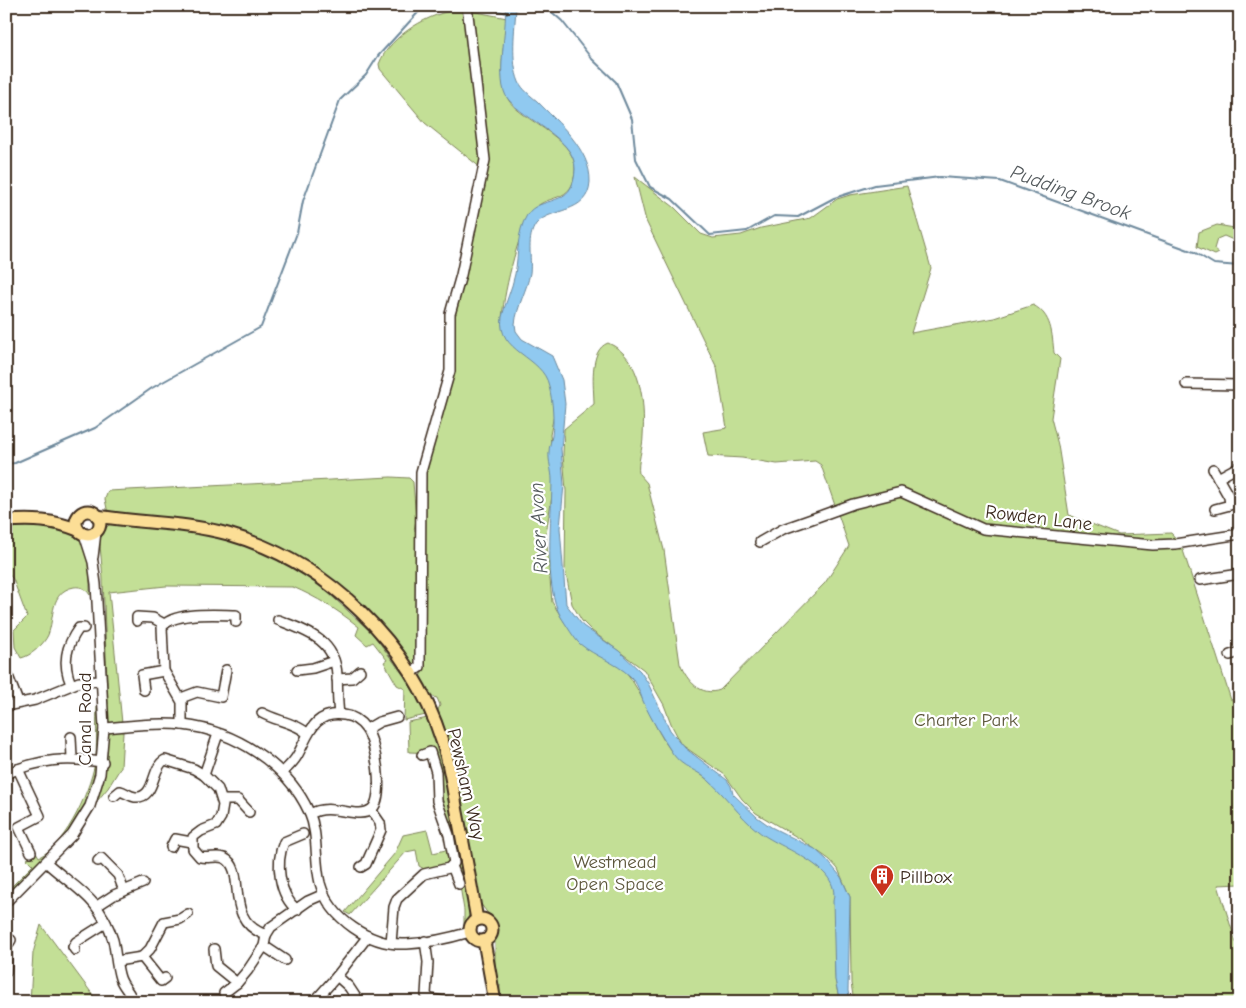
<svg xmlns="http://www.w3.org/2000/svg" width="1246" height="1008" font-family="'Comic Neue',sans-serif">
  <rect width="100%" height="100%" fill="#fff"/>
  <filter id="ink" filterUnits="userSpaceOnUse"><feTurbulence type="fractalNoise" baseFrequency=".02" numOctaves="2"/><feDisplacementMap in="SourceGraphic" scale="10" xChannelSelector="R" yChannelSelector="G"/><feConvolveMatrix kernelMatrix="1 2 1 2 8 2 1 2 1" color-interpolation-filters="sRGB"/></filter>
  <g filter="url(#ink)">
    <!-- green -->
    <g fill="#c3df96" stroke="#7f845a">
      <path d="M461 9 507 18C505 42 497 73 507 97 515 118 576 137 575 169 574 207 545 191 531 213 518 233 502 298 502 322L554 378 557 399 550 435 555 477 546 534 552 602 565 623 624 669C644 694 652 726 671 751L828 875C842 894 833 950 835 975 835 984 838 993 840 1002H499L500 985 495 980V929L492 919 480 903 451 750 437 713 440 705 437 698 430 696 420 676 424 670 423 473 455 366 454 321 486 172 425 123 380 69 379 64C390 35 431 12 461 9Z"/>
      <path d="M635 177 674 207 701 234 713 238 741 235 761 228 811 218 837 199 850 195 907 186 931 268 911 333 994 318 1033 305C1052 315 1052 334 1054 353L1060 359 1051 418 1058 445 1069 515 1119 535 1171 533 1181 544 1231 700 1240 697V884L1218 885 1236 943 1240 942V1002H854L851 983 850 897 838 869 830 860 802 840 756 813 742 799 725 775 682 745 672 726 664 705 644 670 592 631 582 621 572 604 565 569 566 491 563 455 564 429 594 404C594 388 588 350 608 343 642 357 645 404 643 436 643 449 637 462 639 474L647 483 664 550 680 664C687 681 701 697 720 690L825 583 849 546 821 465 815 461 777 464 742 458 708 456 703 432 727 428 717 368 646 221Z"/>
      <path d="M1217 225 1240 229V243L1224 236 1217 239 1214 249 1219 253 1215 255 1197 247 1199 232Z"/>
      <path d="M391 477 409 478 413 482 416 520 414 530 419 531 418 659 411 666 375 620 249 539 108 514 105 499 108 491Z"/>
      <path d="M35 523C48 526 65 528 77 534 91 541 90 581 90 595 86 589 82 586 74 587 49 592 55 617 48 635 44 644 31 656 21 658L15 647 14 630 27 617 13 579 6 571V524Z"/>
      <path d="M110 524 191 530 250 545 311 577 373 634 413 688 426 715 404 720 405 689 397 685 384 662 387 660 373 642 367 645 356 635 359 627C338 610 316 597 293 587L166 586 109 592 123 733 121 767 108 788 60 845 6 896V892L33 865 27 859 36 852 39 857C67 845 93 785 96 756 97 739 96 722 97 705L108 704 103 579 99 534Z"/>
      <path d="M428 718 445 769 470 908 468 922 464 927V910L456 862 424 869 419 866 416 850 406 852 350 915 345 912 395 853 403 835 427 830 433 853 454 848 440 803 434 753 409 752 408 722Z"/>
      <path d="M41 925 93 995 94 1002H30L33 953Z"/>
    </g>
    <!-- water -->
    <path fill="#90c9f0" stroke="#6e899c" d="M505 6H516C515 30 510 60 519 82 522 89 531 96 537 101 557 122 591 149 590 182 588 215 550 207 536 224 526 238 532 257 530 273 527 290 517 306 515 324L516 331 522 339 552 356 562 380 565 404 561 449 564 485 560 528 566 604 583 626 619 651 640 671 648 683 670 730 685 748 727 780 731 786 733 794 757 817 771 827 815 849 827 860 841 877 850 897 848 991 850 1002H840L835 980 833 901C842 866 780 849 758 831 739 816 726 796 708 780 696 769 683 768 673 754 663 739 650 717 643 701 640 693 637 682 630 676 615 662 596 657 580 644 575 640 565 623 561 617 543 586 552 516 552 480 552 471 548 461 549 452 549 447 551 441 552 436 554 419 553 403 549 386 543 356 496 352 502 317 505 303 512 289 515 274 519 254 516 233 527 215 540 194 574 210 575 169 576 139 524 120 508 99 494 82 508 29 505 6Z"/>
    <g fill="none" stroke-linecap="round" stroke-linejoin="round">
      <!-- stream -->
      <g stroke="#6e899c" stroke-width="2">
        <path d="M481 6 507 13"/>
        <path d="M545 6 562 21 592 59 616 82 632 119 636 159 650 187 672 199 710 235 747 231 774 216 798 217 834 198 875 185 940 177 1000 181 1194 252 1214 264 1240 266"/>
        <path d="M6 464 15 463 95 428 152 388 261 327 297 233 303 201 340 100 366 75 378 56 424 6"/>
      </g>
      <!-- minor casing -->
      <g stroke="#3b2a1e" stroke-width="12">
        <g id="minor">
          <path d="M1186 384 1240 385"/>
          <path d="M1213 469 1229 497 1230 505 1215 509"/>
          <path d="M1218 478 1240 466"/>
          <path d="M760 542 783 529 806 521 853 504 901 492 983 529 1153 545 1175 544 1240 534"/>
          <path d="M93 557 96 532"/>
          <path d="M1200 580 1240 574"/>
          <path d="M278 620C306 631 335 639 337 675 338 688 337 701 339 714"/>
          <path d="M137 621V617L153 618 164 624"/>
          <path d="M1230 655 1240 652"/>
          <path d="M297 670 313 668 334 661"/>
          <path d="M411 673 420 667 421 472 450 371V314L461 275 485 160 467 6"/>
          <path d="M8 676 18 702"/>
          <path d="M337 679 352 678 360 671"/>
          <path d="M71 684C62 663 66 646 79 628H84"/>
          <path d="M144 690 142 675 164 671"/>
          <path d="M181 698 197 692 221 697 226 670"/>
          <path d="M6 706 35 700 79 682 101 681"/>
          <path d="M262 713C276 721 294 722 307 733"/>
          <path d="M182 725V702L164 671 162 627C174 611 218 615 236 615V622"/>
          <path d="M104 728C130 726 157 722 183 725 235 731 287 764 309 812 319 835 314 859 320 883 330 919 370 946 407 944 427 943 450 938 470 932"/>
          <path d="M367 729 379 722 397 717"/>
          <path d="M71 737 72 758"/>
          <path d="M18 769 40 816 19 827 31 852"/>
          <path d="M282 773C287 768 293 763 297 756 308 737 313 710 344 715 353 716 361 722 366 729 376 742 385 797 372 809 357 821 332 801 310 814"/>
          <path d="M6 774C41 758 66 758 103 762"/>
          <path d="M204 775 218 734"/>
          <path d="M114 796 120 791C125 792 129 796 135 797 156 799 151 767 165 760L194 769 204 775 218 789 223 805 221 817 216 825 201 831 193 837V849L200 857C208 859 217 855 224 858 249 870 221 919 266 935"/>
          <path d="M222 800H238L249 812"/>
          <path d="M171 847 175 839 191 842"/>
          <path d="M98 861 101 858 118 875 124 891"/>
          <path d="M47 863C77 890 100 898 113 940 116 953 116 966 120 978 123 987 131 993 133 1002"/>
          <path d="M452 866 459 884"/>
          <path d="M361 867 366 864 381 830 380 823 371 810"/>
          <path d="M6 902 72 835 90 806 100 774 104 728 96 584 93 562 84 534"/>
          <path d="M97 906 114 895 143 883"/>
          <path d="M297 910C279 895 275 863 284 842L303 834"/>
          <path d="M425 941 428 962 426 995 430 999 448 1002"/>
          <path d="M391 943 394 907 397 899 424 874 449 868 454 863 449 835 437 801 436 772 430 752 422 755"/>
          <path d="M264 946 285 960"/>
          <path d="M214 949 216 966 237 983"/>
          <path d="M75 950 73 947 76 942 106 923"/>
          <path d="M142 957 150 949 164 922 180 919 188 914"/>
          <path d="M117 961 142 957 161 981 165 978"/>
          <path d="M6 972 7 946 11 940"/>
          <path d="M337 976 349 987 359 1002"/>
          <path d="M224 993 237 983 248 970 264 946 266 935 271 927 308 901 324 894"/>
          <path d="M314 1002 337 976 368 936"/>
        </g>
      </g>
      <!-- major casing -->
      <g stroke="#3b2a1e" stroke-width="15">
        <g id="major">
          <circle cx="88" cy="523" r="12"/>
          <path d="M97 516C140 523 185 522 228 534 327 562 411 643 442 741 450 764 453 789 457 812 464 848 471 884 477 920"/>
          <path d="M6 521C32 519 54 520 78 530"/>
          <circle cx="481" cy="930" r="11"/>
          <path d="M484 941 495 1002"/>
        </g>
      </g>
      <!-- minor -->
      <use href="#minor" stroke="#fff" stroke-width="9"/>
      <!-- major -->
      <use href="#major" stroke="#fcde96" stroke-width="11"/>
    </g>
  </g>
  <!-- icons -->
  <defs>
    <g id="building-pin" transform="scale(1.25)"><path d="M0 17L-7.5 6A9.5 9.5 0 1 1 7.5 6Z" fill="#c8321e" stroke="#fff"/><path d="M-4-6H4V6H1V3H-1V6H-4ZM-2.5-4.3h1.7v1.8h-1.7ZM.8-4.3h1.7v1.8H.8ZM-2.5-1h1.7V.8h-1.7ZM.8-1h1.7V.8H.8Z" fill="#fff"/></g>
  </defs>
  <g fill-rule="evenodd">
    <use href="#building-pin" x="882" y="876"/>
  </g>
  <g text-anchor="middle" stroke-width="4.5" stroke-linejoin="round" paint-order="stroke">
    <!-- street labels -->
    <g font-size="19" fill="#3b2a1e" stroke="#fff">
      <text transform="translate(1039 517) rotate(7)" y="7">Rowden Lane</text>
      <text transform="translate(84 719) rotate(-90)" y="7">Canal Road</text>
      <text transform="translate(467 784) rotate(77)" y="7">Pewsham Way</text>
    </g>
    <!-- park labels -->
    <g font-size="19" fill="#5d573c" stroke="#fff">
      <text x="966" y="726">Charter Park</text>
      <text x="615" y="868">Westmead<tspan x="615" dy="22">Open Space</tspan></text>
    </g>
    <!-- poi labels -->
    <g font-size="19" fill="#3b2a1e" stroke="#fff" text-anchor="start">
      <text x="900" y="883">Pillbox</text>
    </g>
    <!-- water labels -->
    <g font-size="20" font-style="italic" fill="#545a5d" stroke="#fff">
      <text transform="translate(1071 192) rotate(20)" y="7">Pudding Brook</text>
      <text transform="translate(538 528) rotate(-93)" y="7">River Avon</text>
    </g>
  </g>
  <!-- margin -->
  <rect width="1246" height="1008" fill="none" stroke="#fff" stroke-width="25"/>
  <rect x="12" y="12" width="1221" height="983" fill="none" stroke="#3b2a1e" stroke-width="2" filter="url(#ink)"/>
</svg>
